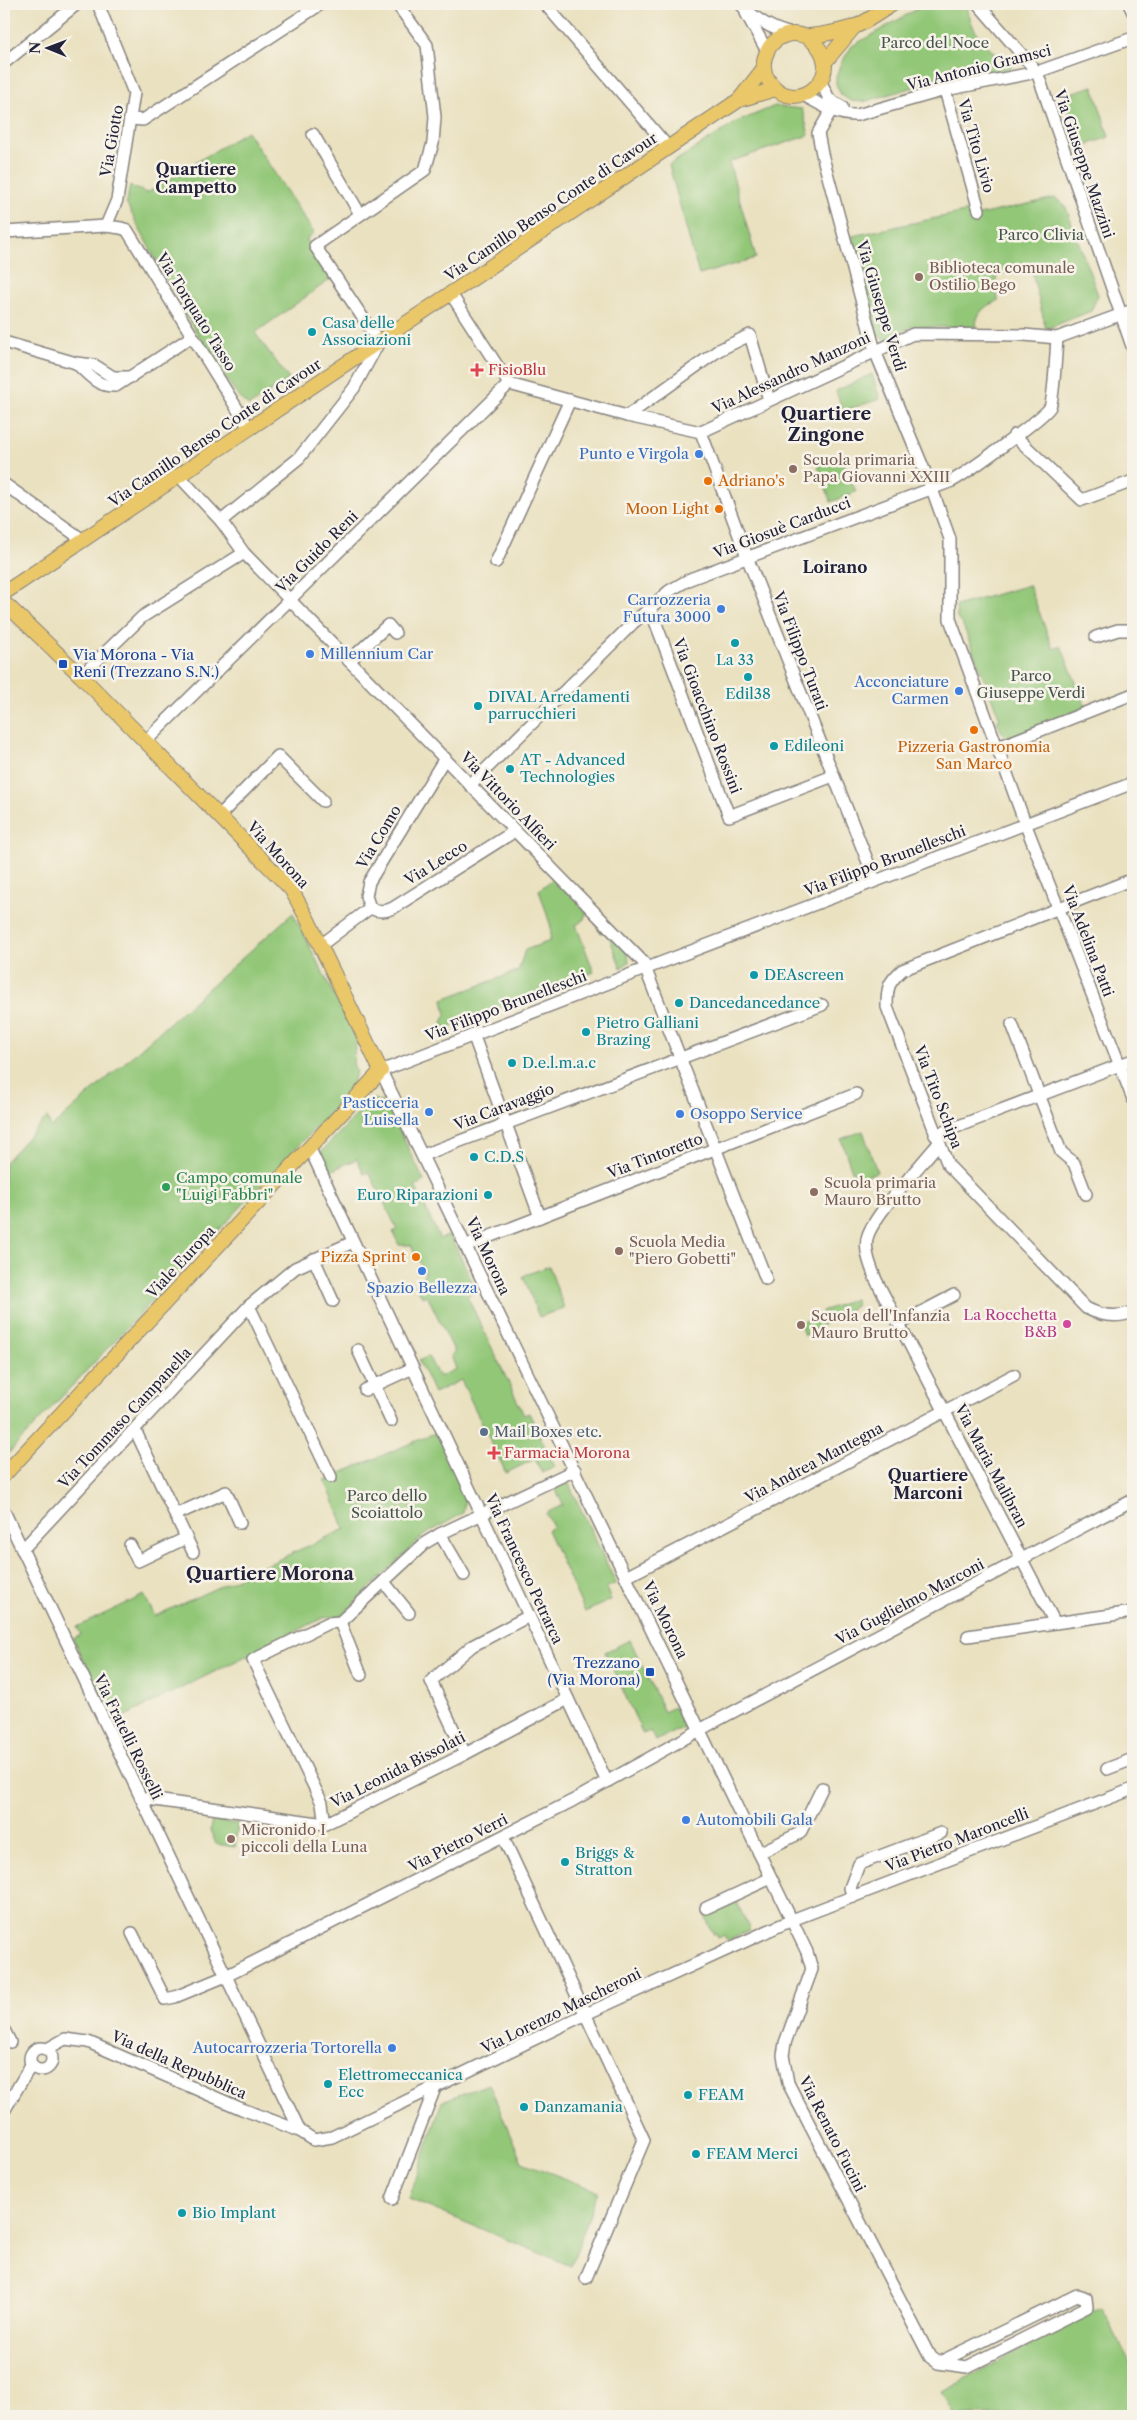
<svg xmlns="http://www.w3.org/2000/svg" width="1137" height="2420" font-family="'Libre Caslon Text',serif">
  <rect width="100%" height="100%" fill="#f7f3e8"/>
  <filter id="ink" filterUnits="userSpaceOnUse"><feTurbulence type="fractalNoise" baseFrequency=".02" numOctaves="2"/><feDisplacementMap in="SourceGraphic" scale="10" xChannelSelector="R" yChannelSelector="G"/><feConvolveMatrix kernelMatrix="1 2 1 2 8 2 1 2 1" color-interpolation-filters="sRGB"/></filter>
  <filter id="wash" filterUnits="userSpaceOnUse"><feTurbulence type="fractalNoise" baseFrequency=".0096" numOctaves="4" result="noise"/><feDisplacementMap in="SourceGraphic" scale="20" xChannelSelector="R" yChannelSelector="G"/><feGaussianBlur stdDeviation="1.12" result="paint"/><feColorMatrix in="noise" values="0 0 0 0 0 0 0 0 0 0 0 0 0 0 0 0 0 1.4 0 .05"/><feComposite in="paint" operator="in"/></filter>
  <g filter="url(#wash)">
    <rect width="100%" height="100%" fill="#eae1c0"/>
    <!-- green -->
    <g fill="#93c778" stroke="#5a745a">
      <path d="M926 4H967C969 23 980 44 997 54 1002 57 1007 59 1012 62L1011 68 928 83 863 102 851 101 841 95 836 84V77L840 65 852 46Z"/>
      <path d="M1093 86 1109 137 1080 147 1064 95Z"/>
      <path d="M775 106 802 109 809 135 729 162 756 258 699 275 669 165 737 122Z"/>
      <path d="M247 131 314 233 306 240 331 279 255 333 289 379 249 406 239 398 181 308 126 203 130 186 147 193Z"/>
      <path d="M1055 198 1065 205 1098 295 1091 311 1046 329 1030 264 996 276 998 301C986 305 976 312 976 327H910L887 341 877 335 852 236 974 210 975 216Z"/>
      <path d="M872 374 880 399 843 411 836 391Z"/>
      <path d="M841 457 856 492 831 502 818 466Z"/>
      <path d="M1029 585 1053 649 1061 646 1086 707 1011 738 1007 737 1001 731 997 721 1000 719 962 623 957 619 956 606Z"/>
      <path d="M554 878 587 911 583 921 576 925 594 972 445 1029 442 1022 446 1015 443 999 518 971 525 950 550 941 551 927 539 890Z"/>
      <path d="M293 913 356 1039C357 1052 349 1058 356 1071L352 1089 4 1458V1163L47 1117 51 1128Z"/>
      <path d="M595 921 628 953 629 962 621 968 608 934 605 931 600 933Z"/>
      <path d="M372 1099 386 1103 424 1181 415 1186 440 1239 450 1235 477 1291 467 1296 524 1415 529 1413 555 1467 542 1473 535 1459 506 1473 461 1380 434 1393 419 1361 428 1356 439 1377 456 1369 451 1355 455 1353 427 1295 422 1297 416 1285 425 1273 411 1245H399L393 1232 397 1229 369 1172 364 1174 357 1159 326 1173 317 1156Z"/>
      <path d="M863 1131 877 1172 855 1180 841 1139Z"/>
      <path d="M549 1266 564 1308 539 1317 523 1276Z"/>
      <path d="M855 1299 857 1305 804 1336 800 1323 823 1314 822 1311Z"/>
      <path d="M437 1432 466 1494 463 1513 423 1536 341 1616 323 1618 113 1722 73 1639 81 1635 77 1627 144 1595 155 1616 345 1529 325 1480Z"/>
      <path d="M568 1482 616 1583 606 1588 611 1600 585 1612 547 1530 553 1527 546 1513 563 1505 555 1488Z"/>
      <path d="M630 1640 664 1712 674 1707 684 1727 655 1741 650 1731 643 1734 605 1652Z"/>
      <path d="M212 1820 238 1824 235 1847 216 1844 210 1830Z"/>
      <path d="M735 1899 750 1930 728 1941 725 1935 718 1938 716 1934 714 1935 704 1914Z"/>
      <path d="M489 2084 522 2162 598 2191 571 2266 409 2199 442 2101Z"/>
      <path d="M1101 2307 1133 2368V2416H955L942 2392Z"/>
    </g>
  </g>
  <g filter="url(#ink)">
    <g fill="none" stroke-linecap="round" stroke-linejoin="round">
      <!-- minor casing -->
      <g stroke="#86827e" stroke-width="14">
        <g id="minor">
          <path d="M98 4 134 93 117 200 106 226"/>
          <path d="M545 4 669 148"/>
          <path d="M740 4C756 19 770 29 792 34"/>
          <path d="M978 4 1037 72 1133 349"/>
          <path d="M1129 4 1133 12"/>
          <path d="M746 13 767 51"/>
          <path d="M4 63 77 4"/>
          <path d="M821 82 829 99 842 107"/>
          <path d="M945 90 979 210"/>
          <path d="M803 95C820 104 837 116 857 115L945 90 1037 72 1133 38"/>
          <path d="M835 104 818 133 822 154 875 351 932 489 950 539V619L1025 823 1133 1099"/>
          <path d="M131 119 143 120 321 4"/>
          <path d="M313 134 360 214"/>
          <path d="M4 232 106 226 121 228 127 230 249 428"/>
          <path d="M451 294 509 384 627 416 701 432 913 334 1024 335 1057 338 1133 310"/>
          <path d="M4 342 76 363 94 365 113 377H131"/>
          <path d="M76 363C89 375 97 387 116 386L191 337"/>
          <path d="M627 416 719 350 750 335 769 400"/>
          <path d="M701 432 747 557 875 880"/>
          <path d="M1014 435 1082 500 1133 481"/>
          <path d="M179 476 221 521 244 553 644 963"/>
          <path d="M4 484 83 540"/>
          <path d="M221 521 299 458 354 388 379 342 315 246 425 170 433 143 435 117 427 45 397 4"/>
          <path d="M496 562 570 400"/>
          <path d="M650 608 729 816 833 776"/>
          <path d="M1096 637 1118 630H1133"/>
          <path d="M349 661 388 625 395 633"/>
          <path d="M81 676 142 617 244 553"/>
          <path d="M146 741 509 384"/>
          <path d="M998 747 1133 694"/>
          <path d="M470 785 632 624 669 591 690 579 952 481C965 474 1046 416 1050 407 1054 398 1056 351 1057 338"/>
          <path d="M220 815 278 756 323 801"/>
          <path d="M1133 879 902 970C888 983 887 987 887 1007L948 1165 1086 1308C1101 1316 1117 1318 1133 1312"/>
          <path d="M370 908 366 896 369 882 445 758"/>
          <path d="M370 908C378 912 385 912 393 908L515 831"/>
          <path d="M321 945 370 908"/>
          <path d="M647 968 1133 783"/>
          <path d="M642 970 381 1071 807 1952 812 1969 785 2043 783 2055 788 2083 930 2357 938 2363 967 2367 1087 2307 1086 2298 1077 2295 938 2363"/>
          <path d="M646 970 766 1279"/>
          <path d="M1012 1024 1061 1152 1074 1163 1086 1194"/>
          <path d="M473 1034 540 1217"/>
          <path d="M935 1135 1133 1060"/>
          <path d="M938 1144C921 1165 877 1211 868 1235 863 1249 871 1267 876 1280L1055 1623 1133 1612"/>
          <path d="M310 1149 607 1782"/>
          <path d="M423 1155 822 1005"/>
          <path d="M465 1246 856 1094"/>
          <path d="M314 1259 333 1301"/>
          <path d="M249 1306 331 1477"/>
          <path d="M899 1324 954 1295"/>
          <path d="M358 1350 391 1421"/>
          <path d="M365 1390 413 1368"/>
          <path d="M135 1430 193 1552"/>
          <path d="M4 1511 300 2131 314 2140 332 2137 586 2014 792 1920 1133 1789"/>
          <path d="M175 1515 226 1492 240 1523"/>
          <path d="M440 1534 464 1575"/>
          <path d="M130 1545 138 1561 186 1538"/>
          <path d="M22 1550 249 1306 295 1268 353 1242"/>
          <path d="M626 1577 1014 1375"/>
          <path d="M384 1582 409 1613"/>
          <path d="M340 1622 361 1675"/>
          <path d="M968 1636 1055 1623"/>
          <path d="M465 1754 431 1681 472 1646 529 1616"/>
          <path d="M1107 1769 1133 1759"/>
          <path d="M141 1798 325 1824 465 1754 568 1699"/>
          <path d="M325 1824 322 1803 253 1660 328 1623 340 1622 425 1543 440 1534 575 1470"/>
          <path d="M503 1837 644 2140 586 2278"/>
          <path d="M759 1853 800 1833 822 1788"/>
          <path d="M853 1897 850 1888 859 1864 941 1833"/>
          <path d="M706 1908 771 1878"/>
          <path d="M132 1933 165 1999 175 1997 226 1976 572 1801 716 1721 1133 1500"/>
          <path d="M4 2030 10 2042"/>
          <circle cx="41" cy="2059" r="11"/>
          <path d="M47 2049 65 2039 88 2042 242 2109 300 2131"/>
          <path d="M4 2111 31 2065"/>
          <path d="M392 2199 435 2088"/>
        </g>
      </g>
      <!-- major casing -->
      <g stroke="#86827e" stroke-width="16">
        <g id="major">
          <path d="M807 37C854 69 797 122 769 81 763 73 762 61 767 52 771 42 782 34 794 34 799 34 804 37 809 36 823 35 840 31 854 27 867 22 881 11 893 4"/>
          <path d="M825 62 855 26"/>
          <path d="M739 100 764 68"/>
          <path d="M7 591 739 100 775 89"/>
          <path d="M4 1475 381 1071 308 920 291 889 81 676 8 606"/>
        </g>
      </g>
      <!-- minor -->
      <use href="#minor" stroke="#fff" stroke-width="11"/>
      <!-- major -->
      <use href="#major" stroke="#eac769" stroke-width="14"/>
    </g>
  </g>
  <!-- markers -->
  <g fill="#8d6e63" stroke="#f7f3e8" stroke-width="2">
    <circle cx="919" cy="277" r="5"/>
    <circle cx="793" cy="469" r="5"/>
    <circle cx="814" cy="1192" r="5"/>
    <circle cx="619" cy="1251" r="5"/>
    <circle cx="801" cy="1325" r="5"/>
    <circle cx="231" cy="1839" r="5"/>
  </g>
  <g fill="#0f9aa8" stroke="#f7f3e8" stroke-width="2">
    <circle cx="312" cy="332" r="5"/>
    <circle cx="735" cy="643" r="5"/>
    <circle cx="748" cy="677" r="5"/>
    <circle cx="478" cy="706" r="5"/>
    <circle cx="774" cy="746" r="5"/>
    <circle cx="510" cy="769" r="5"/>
    <circle cx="754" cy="975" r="5"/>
    <circle cx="679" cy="1003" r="5"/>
    <circle cx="586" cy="1032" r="5"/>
    <circle cx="512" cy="1063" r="5"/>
    <circle cx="474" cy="1157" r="5"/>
    <circle cx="488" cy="1195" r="5"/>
    <circle cx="565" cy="1862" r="5"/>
    <circle cx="328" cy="2084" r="5"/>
    <circle cx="688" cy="2095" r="5"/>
    <circle cx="524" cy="2107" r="5"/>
    <circle cx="696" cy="2154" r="5"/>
    <circle cx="182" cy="2213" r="5"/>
  </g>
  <g fill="#e0444e" stroke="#f7f3e8" stroke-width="2">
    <path d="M474.5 362.5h5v5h5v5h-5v5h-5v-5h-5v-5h5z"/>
    <path d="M491.5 1445.5h5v5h5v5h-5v5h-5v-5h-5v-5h5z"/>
  </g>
  <g fill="#3f7fe0" stroke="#f7f3e8" stroke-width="2">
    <circle cx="699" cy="454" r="5"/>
    <circle cx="721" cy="609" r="5"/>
    <circle cx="310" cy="654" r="5"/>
    <circle cx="959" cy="691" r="5"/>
    <circle cx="429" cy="1112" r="5"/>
    <circle cx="680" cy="1114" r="5"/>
    <circle cx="422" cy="1271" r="5"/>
    <circle cx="686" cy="1820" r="5"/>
    <circle cx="392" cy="2048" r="5"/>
  </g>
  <g fill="#e8710a" stroke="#f7f3e8" stroke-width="2">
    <circle cx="708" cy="481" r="5"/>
    <circle cx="719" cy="509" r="5"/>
    <circle cx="974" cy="730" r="5"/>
    <circle cx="416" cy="1257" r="5"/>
  </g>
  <g fill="#1a4fb4" stroke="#f7f3e8" stroke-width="2">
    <rect x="58" y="659" width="10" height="10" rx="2.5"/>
    <rect x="645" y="1667" width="10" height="10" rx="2.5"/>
  </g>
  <circle fill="#2e9e5b" stroke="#f7f3e8" stroke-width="2" cx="166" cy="1187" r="5"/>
  <circle fill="#d1479c" stroke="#f7f3e8" stroke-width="2" cx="1067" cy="1324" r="5"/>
  <circle fill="#5c6f8a" stroke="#f7f3e8" stroke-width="2" cx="484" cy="1432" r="5"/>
  <g text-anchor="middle" stroke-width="5" stroke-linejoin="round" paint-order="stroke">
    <!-- park labels -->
    <g font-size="15" fill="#44544d" stroke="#f7f3e8">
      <text x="935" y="48">Parco del Noce</text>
      <text x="1041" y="240">Parco Clivia</text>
      <text x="1031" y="681">Parco<tspan x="1031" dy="17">Giuseppe Verdi</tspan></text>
      <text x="387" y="1501">Parco dello<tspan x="387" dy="17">Scoiattolo</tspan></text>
    </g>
    <!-- street labels -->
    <g font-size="15" fill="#22223b" stroke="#f7f3e8">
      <text transform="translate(979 68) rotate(-14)" y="5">Via Antonio Gramsci</text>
      <text transform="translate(112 141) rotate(-80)" y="5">Via Giotto</text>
      <text transform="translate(976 146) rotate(74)" y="5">Via Tito Livio</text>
      <text transform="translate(1084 164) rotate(71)" y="5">Via Giuseppe Mazzini</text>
      <text transform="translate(551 207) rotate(-34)" y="5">Via Camillo Benso Conte di Cavour</text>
      <text transform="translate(881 306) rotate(73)" y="5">Via Giuseppe Verdi</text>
      <text transform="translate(196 312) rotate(58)" y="5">Via Torquato Tasso</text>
      <text transform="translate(791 373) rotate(-25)" y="5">Via Alessandro Manzoni</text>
      <text transform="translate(215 433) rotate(-34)" y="5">Via Camillo Benso Conte di Cavour</text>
      <text transform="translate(782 528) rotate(-21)" y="5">Via Giosuè Carducci</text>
      <text transform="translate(317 552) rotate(-45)" y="5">Via Guido Reni</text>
      <text transform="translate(800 651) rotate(69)" y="5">Via Filippo Turati</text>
      <text transform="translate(707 716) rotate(69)" y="5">Via Gioacchino Rossini</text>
      <text transform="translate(508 801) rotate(46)" y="5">Via Vittorio Alfieri</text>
      <text transform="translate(379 837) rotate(-59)" y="5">Via Como</text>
      <text transform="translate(278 855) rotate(48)" y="5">Via Morona</text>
      <text transform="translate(885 861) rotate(-21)" y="5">Via Filippo Brunelleschi</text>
      <text transform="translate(436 863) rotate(-32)" y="5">Via Lecco</text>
      <text transform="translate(1088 941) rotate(69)" y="5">Via Adelina Patti</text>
      <text transform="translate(506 1006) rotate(-21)" y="5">Via Filippo Brunelleschi</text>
      <text transform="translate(938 1097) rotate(69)" y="5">Via Tito Schipa</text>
      <text transform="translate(504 1107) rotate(-21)" y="5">Via Caravaggio</text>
      <text transform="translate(655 1156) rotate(-21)" y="5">Via Tintoretto</text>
      <text transform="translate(488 1256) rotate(65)" y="5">Via Morona</text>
      <text transform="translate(181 1262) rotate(-47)" y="5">Viale Europa</text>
      <text transform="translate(125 1418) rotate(-47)" y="5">Via Tommaso Campanella</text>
      <text transform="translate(814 1463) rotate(-28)" y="5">Via Andrea Mantegna</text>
      <text transform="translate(991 1466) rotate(62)" y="5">Via Maria Malibran</text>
      <text transform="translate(524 1569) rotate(65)" y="5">Via Francesco Petrarca</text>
      <text transform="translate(910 1602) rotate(-28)" y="5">Via Guglielmo Marconi</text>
      <text transform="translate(665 1620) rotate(64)" y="5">Via Morona</text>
      <text transform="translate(128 1737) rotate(64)" y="5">Via Fratelli Rosselli</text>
      <text transform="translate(398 1770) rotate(-27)" y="5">Via Leonida Bissolati</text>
      <text transform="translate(957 1840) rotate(-21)" y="5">Via Pietro Maroncelli</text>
      <text transform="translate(458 1843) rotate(-27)" y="5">Via Pietro Verri</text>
      <text transform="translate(561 2011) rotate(-26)" y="5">Via Lorenzo Mascheroni</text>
      <text transform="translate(179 2065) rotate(24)" y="5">Via della Repubblica</text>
      <text transform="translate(832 2134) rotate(63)" y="5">Via Renato Fucini</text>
    </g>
    <!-- education labels -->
    <g font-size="15" fill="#785e54" stroke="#f7f3e8" text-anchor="start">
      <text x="929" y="273">Biblioteca comunale<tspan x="929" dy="17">Ostilio Bego</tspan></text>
      <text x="803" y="465">Scuola primaria<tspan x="803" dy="17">Papa Giovanni XXIII</tspan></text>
      <text x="824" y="1188">Scuola primaria<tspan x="824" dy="17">Mauro Brutto</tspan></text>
      <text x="629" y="1247">Scuola Media<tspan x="629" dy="17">"Piero Gobetti"</tspan></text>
      <text x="811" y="1321">Scuola dell'Infanzia<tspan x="811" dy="17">Mauro Brutto</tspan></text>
      <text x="241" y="1835">Micronido I<tspan x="241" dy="17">piccoli della Luna</tspan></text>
    </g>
    <!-- culture labels -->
    <g font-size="15" fill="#0d838f" stroke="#f7f3e8" text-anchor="start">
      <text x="322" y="328">Casa delle<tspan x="322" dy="17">Associazioni</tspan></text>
      <text x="735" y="665" text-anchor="middle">La 33</text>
      <text x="748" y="699" text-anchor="middle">Edil38</text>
      <text x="488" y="702">DIVAL Arredamenti<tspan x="488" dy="17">parrucchieri</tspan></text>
      <text x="784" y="751">Edileoni</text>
      <text x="520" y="765">AT - Advanced<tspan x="520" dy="17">Technologies</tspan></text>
      <text x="764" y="980">DEAscreen</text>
      <text x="689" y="1008">Dancedancedance</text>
      <text x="596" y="1028">Pietro Galliani<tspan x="596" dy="17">Brazing</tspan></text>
      <text x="522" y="1068">D.e.l.m.a.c</text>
      <text x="484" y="1162">C.D.S</text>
      <text x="478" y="1200" text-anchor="end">Euro Riparazioni</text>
      <text x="575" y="1858">Briggs &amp;<tspan x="575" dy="17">Stratton</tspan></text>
      <text x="338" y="2080">Elettromeccanica<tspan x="338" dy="17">Ecc</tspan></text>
      <text x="698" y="2100">FEAM</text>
      <text x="534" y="2112">Danzamania</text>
      <text x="706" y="2159">FEAM Merci</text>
      <text x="192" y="2218">Bio Implant</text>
    </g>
    <!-- health labels -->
    <g font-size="15" fill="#be3a42" stroke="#f7f3e8" text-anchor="start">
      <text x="488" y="375">FisioBlu</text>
      <text x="504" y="1458">Farmacia Morona</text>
    </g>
    <!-- shop labels -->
    <g font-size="15" fill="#366cbe" stroke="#f7f3e8" text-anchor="end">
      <text x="689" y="459">Punto e Virgola</text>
      <text x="711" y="605">Carrozzeria<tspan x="711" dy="17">Futura 3000</tspan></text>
      <text x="320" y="659" text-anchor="start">Millennium Car</text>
      <text x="949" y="687">Acconciature<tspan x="949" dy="17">Carmen</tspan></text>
      <text x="419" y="1108">Pasticceria<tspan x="419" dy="17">Luisella</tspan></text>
      <text x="690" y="1119" text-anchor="start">Osoppo Service</text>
      <text x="422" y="1293" text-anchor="middle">Spazio Bellezza</text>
      <text x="696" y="1825" text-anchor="start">Automobili Gala</text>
      <text x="382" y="2053">Autocarrozzeria Tortorella</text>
    </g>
    <!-- food labels -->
    <g font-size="15" fill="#c56008" stroke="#f7f3e8" text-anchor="end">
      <text x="718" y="486" text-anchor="start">Adriano's</text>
      <text x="709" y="514">Moon Light</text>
      <text x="974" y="752" text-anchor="middle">Pizzeria Gastronomia<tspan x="974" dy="17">San Marco</tspan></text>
      <text x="406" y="1262">Pizza Sprint</text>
    </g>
    <!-- transit labels -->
    <g font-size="15" fill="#164399" stroke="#f7f3e8" text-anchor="start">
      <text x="73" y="660">Via Morona - Via<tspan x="73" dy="17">Reni (Trezzano S.N.)</tspan></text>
      <text x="640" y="1668" text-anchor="end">Trezzano<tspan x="640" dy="17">(Via Morona)</tspan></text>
    </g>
    <!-- leisure labels -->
    <g font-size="15" fill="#27864d" stroke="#f7f3e8" text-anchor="start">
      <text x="176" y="1183">Campo comunale<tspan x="176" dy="17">"Luigi Fabbri"</tspan></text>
    </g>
    <!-- hotel labels -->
    <g font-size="15" fill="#b23c85" stroke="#f7f3e8" text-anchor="end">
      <text x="1057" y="1320">La Rocchetta<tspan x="1057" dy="17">B&amp;B</tspan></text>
    </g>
    <!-- service labels -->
    <g font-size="15" fill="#4e5e75" stroke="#f7f3e8" text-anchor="start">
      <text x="494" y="1437">Mail Boxes etc.</text>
    </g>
    <!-- neighbourhood labels -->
    <g font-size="16" font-weight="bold" fill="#22223b" stroke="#f7f3e8">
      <text x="196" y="175">Quartiere<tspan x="196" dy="18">Campetto</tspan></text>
      <text x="835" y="573">Loirano</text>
      <text x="928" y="1481">Quartiere<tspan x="928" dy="18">Marconi</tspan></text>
    </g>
    <!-- quarter labels -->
    <g font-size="18" font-weight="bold" fill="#22223b" stroke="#f7f3e8">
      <text x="826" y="420">Quartiere<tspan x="826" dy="21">Zingone</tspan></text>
      <text x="270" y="1580">Quartiere Morona</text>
    </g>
  </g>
  <!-- margin -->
  <rect width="1137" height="2420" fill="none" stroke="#f7f3e8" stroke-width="20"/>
  <!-- north arrow -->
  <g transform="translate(48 48) rotate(271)" stroke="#f7f3e8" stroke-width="4" paint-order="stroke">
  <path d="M0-4L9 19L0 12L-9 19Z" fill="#22223b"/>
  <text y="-8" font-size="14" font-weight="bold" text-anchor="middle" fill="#22223b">N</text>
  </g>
</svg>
